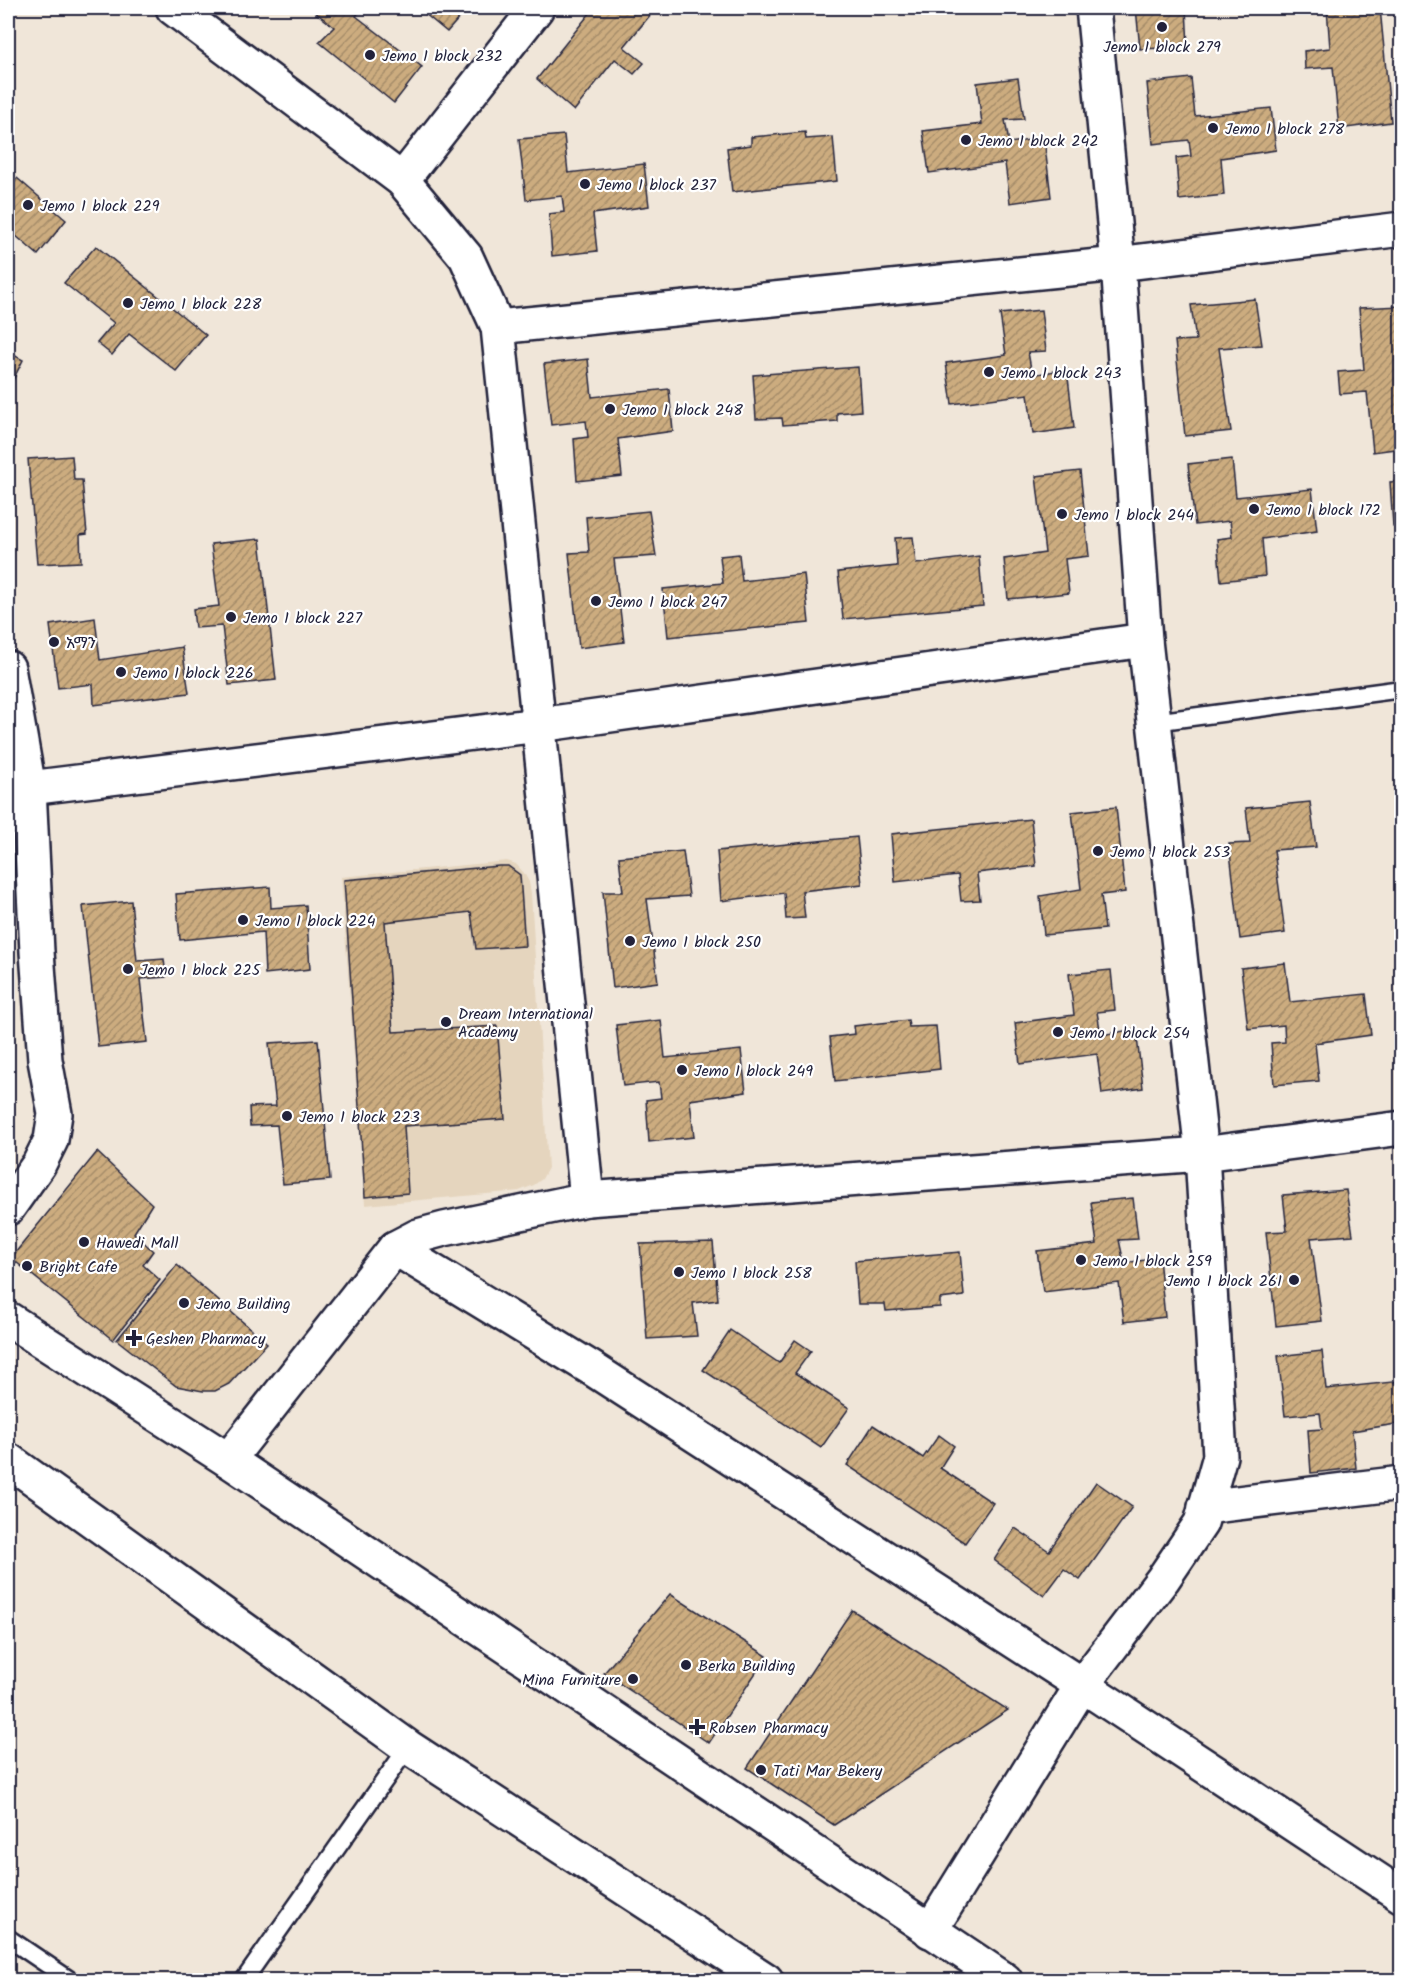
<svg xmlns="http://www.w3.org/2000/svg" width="1409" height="1988" font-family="Kalam,'Noto Sans Ethiopic',sans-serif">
  <defs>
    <pattern id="building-hatch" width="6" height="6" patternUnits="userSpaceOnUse" patternTransform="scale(1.5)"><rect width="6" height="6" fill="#ccac7f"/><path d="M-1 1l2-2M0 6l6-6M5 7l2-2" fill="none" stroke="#a58c69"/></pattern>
  </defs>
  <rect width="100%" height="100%" fill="#f0e6d9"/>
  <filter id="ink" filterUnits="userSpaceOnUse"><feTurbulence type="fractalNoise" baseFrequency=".0167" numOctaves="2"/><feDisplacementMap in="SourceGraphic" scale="12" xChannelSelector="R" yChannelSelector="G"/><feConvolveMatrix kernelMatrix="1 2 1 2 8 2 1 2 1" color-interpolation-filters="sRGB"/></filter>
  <g filter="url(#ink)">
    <!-- built -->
    <path fill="#e5d5be" d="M507 861 516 864 524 873 529 882 531 893 548 1168 542 1179 534 1185 519 1191 365 1205 341 877Z"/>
    <!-- building -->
    <g fill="url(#building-hatch)" stroke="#22223b" stroke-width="1.5">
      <path d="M310 8H363L356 16 422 67 394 103 319 42 334 27Z"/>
      <path d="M418 8H468L447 32Z"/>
      <path d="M594 8H656L624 47 644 63 634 74 615 59 574 111 537 79Z"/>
      <path d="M1136 8H1186L1188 47 1140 49Z"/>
      <path d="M1327 8H1380L1391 122 1339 129 1333 67 1305 69 1304 51 1330 48Z"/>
      <path d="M1018 78 1024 119 1005 120 1009 143 1044 138 1051 197 1010 203 1005 163 929 173 923 131 982 124 977 83Z"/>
      <path d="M1191 78 1195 116 1271 108 1276 150 1221 158 1224 195 1179 200 1176 158 1191 156 1189 140 1153 144 1147 83Z"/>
      <path d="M805 132 806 139 833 137 837 181 732 192 727 148 751 145V137Z"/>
      <path d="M564 135 568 173 644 164 649 206 593 214 597 251 552 256 549 214 564 212 562 196 526 200 519 139Z"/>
      <path d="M17 178 66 220 38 255 8 229V190Z"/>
      <path d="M96 246 206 335 176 371 129 334 112 355 97 343 114 323 64 283Z"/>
      <path d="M1255 299 1262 345 1219 348 1231 431 1185 436 1175 341 1196 340 1191 305Z"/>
      <path d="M1402 306V448L1373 452 1367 392 1340 394 1338 372 1364 370 1359 308Z"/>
      <path d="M1041 310 1046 351 1028 352 1032 375 1067 369 1074 428 1033 434 1028 394 952 404 946 363 1006 355 1000 314Z"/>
      <path d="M8 352 23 360 8 390Z"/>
      <path d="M588 359 592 397 669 389 673 431 618 439 622 476 577 481 574 439 588 437 586 421 551 425 544 364Z"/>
      <path d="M858 367 861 411 837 413V421L783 425 782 418 756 419 753 375Z"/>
      <path d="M72 456 74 480H82L87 534 80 535 81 562 37 564 28 459Z"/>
      <path d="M1232 459 1236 497 1312 489 1317 531 1262 539 1265 576 1221 581 1217 539 1232 537 1230 521 1195 525 1188 464Z"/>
      <path d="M1080 471 1089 556 1065 559 1069 593 1008 599 1004 559 1045 553 1036 476Z"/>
      <path d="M1402 481V526H1393L1390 482Z"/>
      <path d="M649 511 656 556 614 559 624 642 579 648 569 553 589 552 586 517Z"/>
      <path d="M913 537 916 564 979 556 983 606 843 619 838 572 897 566 895 538Z"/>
      <path d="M260 539 276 680 229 685 222 626 195 628 193 609 219 606 211 544Z"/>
      <path d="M739 554 742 581 804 574 809 623 668 637 663 589 723 583 720 556Z"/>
      <path d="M95 618 100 660 182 647 189 693 94 705 93 684 58 688 50 625Z"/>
      <path d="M1310 802 1316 847 1274 850 1285 933 1240 939 1229 844 1250 843 1246 808Z"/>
      <path d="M1116 807 1125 892 1101 895 1105 929 1044 935 1040 896 1081 889 1072 812Z"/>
      <path d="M1031 819 1036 866 977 873 980 900 961 901 958 875 895 882 891 834Z"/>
      <path d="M857 837 862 884 802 891 805 918 786 919 784 893 721 901 717 851Z"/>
      <path d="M683 851 689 896 647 899 658 982 613 988 603 892H623L619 857Z"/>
      <path d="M499 866H508L520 875 525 946 476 949 471 912 385 922 393 1032 497 1026 505 1119 404 1126 408 1193 365 1197 344 880Z"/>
      <path d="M270 887 271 908 306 905 310 969 265 974 263 932 180 940 176 894Z"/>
      <path d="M131 901 137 961 164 959 166 977 140 979 147 1042 98 1047 83 906Z"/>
      <path d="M1285 963 1290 1002 1366 994 1371 1035 1315 1043 1319 1081 1274 1085 1271 1043 1285 1042 1284 1025 1248 1029 1241 968Z"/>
      <path d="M1111 970 1115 1010 1097 1012 1101 1035 1136 1029 1143 1088 1102 1094 1097 1054 1020 1064 1015 1023 1074 1015 1069 974Z"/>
      <path d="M661 1020 665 1058 741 1050 746 1092 690 1100 694 1137 649 1142 646 1100 661 1098 659 1082 623 1086 616 1025Z"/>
      <path d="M908 1020 909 1027 936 1026 940 1069 835 1081 830 1037 855 1034 854 1026Z"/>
      <path d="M318 1040 330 1180 283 1184 277 1125 250 1126 249 1107 276 1106 269 1043Z"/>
      <path d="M97 1152 152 1204 134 1233 153 1251 143 1265 160 1280 113 1340 11 1258Z"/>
      <path d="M1346 1190 1353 1235 1311 1238 1322 1321 1276 1326 1266 1232 1287 1231 1283 1195Z"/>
      <path d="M1133 1198 1138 1239 1119 1240 1124 1263 1159 1258 1165 1317 1124 1322 1119 1283 1043 1292 1037 1251 1097 1244 1091 1202Z"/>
      <path d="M713 1242 718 1300 693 1303 697 1336 647 1339 640 1244Z"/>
      <path d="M960 1252 964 1296 940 1299V1307L886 1311 885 1304H858L855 1261Z"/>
      <path d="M177 1265 267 1343 229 1384 215 1391H203L176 1386 117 1340Z"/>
      <path d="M730 1330 779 1363 795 1340 811 1351 795 1373 849 1408 821 1448 703 1370Z"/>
      <path d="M1322 1351 1326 1389 1402 1381V1423L1352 1431 1356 1468 1311 1473 1308 1430 1322 1429 1320 1413 1285 1416 1278 1356Z"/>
      <path d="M873 1425 923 1458 939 1435 954 1446 940 1468 993 1503 965 1543 847 1465Z"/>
      <path d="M1096 1482 1132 1507 1080 1580 1064 1569 1044 1596 994 1560 1015 1528 1049 1551Z"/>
      <path d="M670 1594 767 1656 709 1743 604 1673Z"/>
      <path d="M852 1610 1008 1710 834 1825 747 1768Z"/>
    </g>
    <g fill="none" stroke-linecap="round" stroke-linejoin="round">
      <!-- lane casing -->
      <g stroke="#22223b" stroke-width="21">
        <g id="lane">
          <path d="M1154 722 1402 689"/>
          <path d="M8 1938 70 1980"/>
          <path d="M244 1980 408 1747"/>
        </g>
      </g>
      <!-- street casing -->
      <g stroke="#22223b" stroke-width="38">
        <g id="street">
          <path d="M173 8 402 180 466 257 498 327 587 1199"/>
          <path d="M1093 8 1118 264 1145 640 1202 1154 1220 1456 1201 1523 1163 1579 1082 1685 1402 1896"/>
          <path d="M402 180 537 8"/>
          <path d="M498 327 1118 264 1402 229"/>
          <path d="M8 668 29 788 37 952 45 1060 55 1114 51 1140 39 1164 8 1208"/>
          <path d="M29 788 539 725 1145 640"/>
          <path d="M395 1248 591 1368 1082 1685 930 1931"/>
          <path d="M228 1460 395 1248 418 1236 444 1229 587 1199 1202 1154 1402 1128"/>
          <path d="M1205 1507 1402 1483"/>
        </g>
      </g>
      <!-- primary casing -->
      <g stroke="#22223b" stroke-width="38">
        <g id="primary">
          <path d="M8 1319 228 1460 1005 1980"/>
          <path d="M8 1460 408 1747 766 1980"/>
        </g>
      </g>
      <!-- lane -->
      <use href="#lane" stroke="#fff" stroke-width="16"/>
      <!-- street -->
      <use href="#street" stroke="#fff" stroke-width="33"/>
      <!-- primary -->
      <use href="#primary" stroke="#fff" stroke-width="33"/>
    </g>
  </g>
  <!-- markers -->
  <g fill="#22223b" stroke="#fff" stroke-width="2">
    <circle cx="1162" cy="27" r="6"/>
    <circle cx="370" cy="55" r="6"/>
    <circle cx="1213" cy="128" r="6"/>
    <circle cx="966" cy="140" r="6"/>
    <circle cx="585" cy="184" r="6"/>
    <circle cx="28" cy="205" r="6"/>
    <circle cx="128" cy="303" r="6"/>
    <circle cx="989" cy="372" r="6"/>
    <circle cx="610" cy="409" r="6"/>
    <circle cx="1254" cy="509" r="6"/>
    <circle cx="1062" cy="514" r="6"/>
    <circle cx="596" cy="601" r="6"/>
    <circle cx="231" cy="617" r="6"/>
    <circle cx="54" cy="642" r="6"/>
    <circle cx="121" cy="672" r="6"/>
    <circle cx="1098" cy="851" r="6"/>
    <circle cx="243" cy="920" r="6"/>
    <circle cx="630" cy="941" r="6"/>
    <circle cx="128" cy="969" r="6"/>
    <circle cx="446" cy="1022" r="6"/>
    <circle cx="1058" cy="1032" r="6"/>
    <circle cx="682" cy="1070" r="6"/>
    <circle cx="287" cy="1116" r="6"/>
    <circle cx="84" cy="1242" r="6"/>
    <circle cx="1081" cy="1260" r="6"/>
    <circle cx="27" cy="1266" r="6"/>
    <circle cx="679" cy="1272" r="6"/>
    <circle cx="1294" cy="1280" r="6"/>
    <circle cx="184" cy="1303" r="6"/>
    <path d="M131 1329h6v6h6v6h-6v6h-6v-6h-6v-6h6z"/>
    <circle cx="686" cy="1665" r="6"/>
    <circle cx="633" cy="1679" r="6"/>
    <path d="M694 1718h6v6h6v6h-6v6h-6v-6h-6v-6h6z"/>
    <circle cx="761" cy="1770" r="6"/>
  </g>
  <g text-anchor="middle" stroke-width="4.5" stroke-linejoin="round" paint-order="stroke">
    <!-- poi labels -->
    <g font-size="16" fill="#22223b" stroke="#fff" text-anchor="start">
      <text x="1162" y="52" text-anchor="middle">Jemo 1 block 279</text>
      <text x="382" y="61">Jemo 1 block 232</text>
      <text x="1225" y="134">Jemo 1 block 278</text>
      <text x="978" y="146">Jemo 1 block 242</text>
      <text x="597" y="190">Jemo 1 block 237</text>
      <text x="40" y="211">Jemo 1 block 229</text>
      <text x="140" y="309">Jemo 1 block 228</text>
      <text x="1001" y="378">Jemo 1 block 243</text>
      <text x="622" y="415">Jemo 1 block 248</text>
      <text x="1266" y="515">Jemo 1 block 172</text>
      <text x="1074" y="520">Jemo 1 block 244</text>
      <text x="608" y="607">Jemo 1 block 247</text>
      <text x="243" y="623">Jemo 1 block 227</text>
      <text x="66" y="648">አማን</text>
      <text x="133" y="678">Jemo 1 block 226</text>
      <text x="1110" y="857">Jemo 1 block 253</text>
      <text x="255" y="926">Jemo 1 block 224</text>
      <text x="642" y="947">Jemo 1 block 250</text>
      <text x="140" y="975">Jemo 1 block 225</text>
      <text x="458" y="1019">Dream International<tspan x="458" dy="18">Academy</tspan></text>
      <text x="1070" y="1038">Jemo 1 block 254</text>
      <text x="694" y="1076">Jemo 1 block 249</text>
      <text x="299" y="1122">Jemo 1 block 223</text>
      <text x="96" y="1248">Hawedi Mall</text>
      <text x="1093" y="1266">Jemo 1 block 259</text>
      <text x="39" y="1272">Bright Cafe</text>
      <text x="691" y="1278">Jemo 1 block 258</text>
      <text x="1282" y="1286" text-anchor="end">Jemo 1 block 261</text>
      <text x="196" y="1309">Jemo Building</text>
      <text x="146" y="1344">Geshen Pharmacy</text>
      <text x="698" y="1671">Berka Building</text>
      <text x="621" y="1685" text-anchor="end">Mina Furniture</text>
      <text x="709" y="1733">Robsen Pharmacy</text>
      <text x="773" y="1776">Tati Mar Bekery</text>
    </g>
  </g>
  <!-- margin -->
  <rect width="1409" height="1988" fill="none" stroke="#fff" stroke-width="30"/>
  <rect x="15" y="15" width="1379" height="1958" fill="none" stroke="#22223b" stroke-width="2" filter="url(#ink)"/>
</svg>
